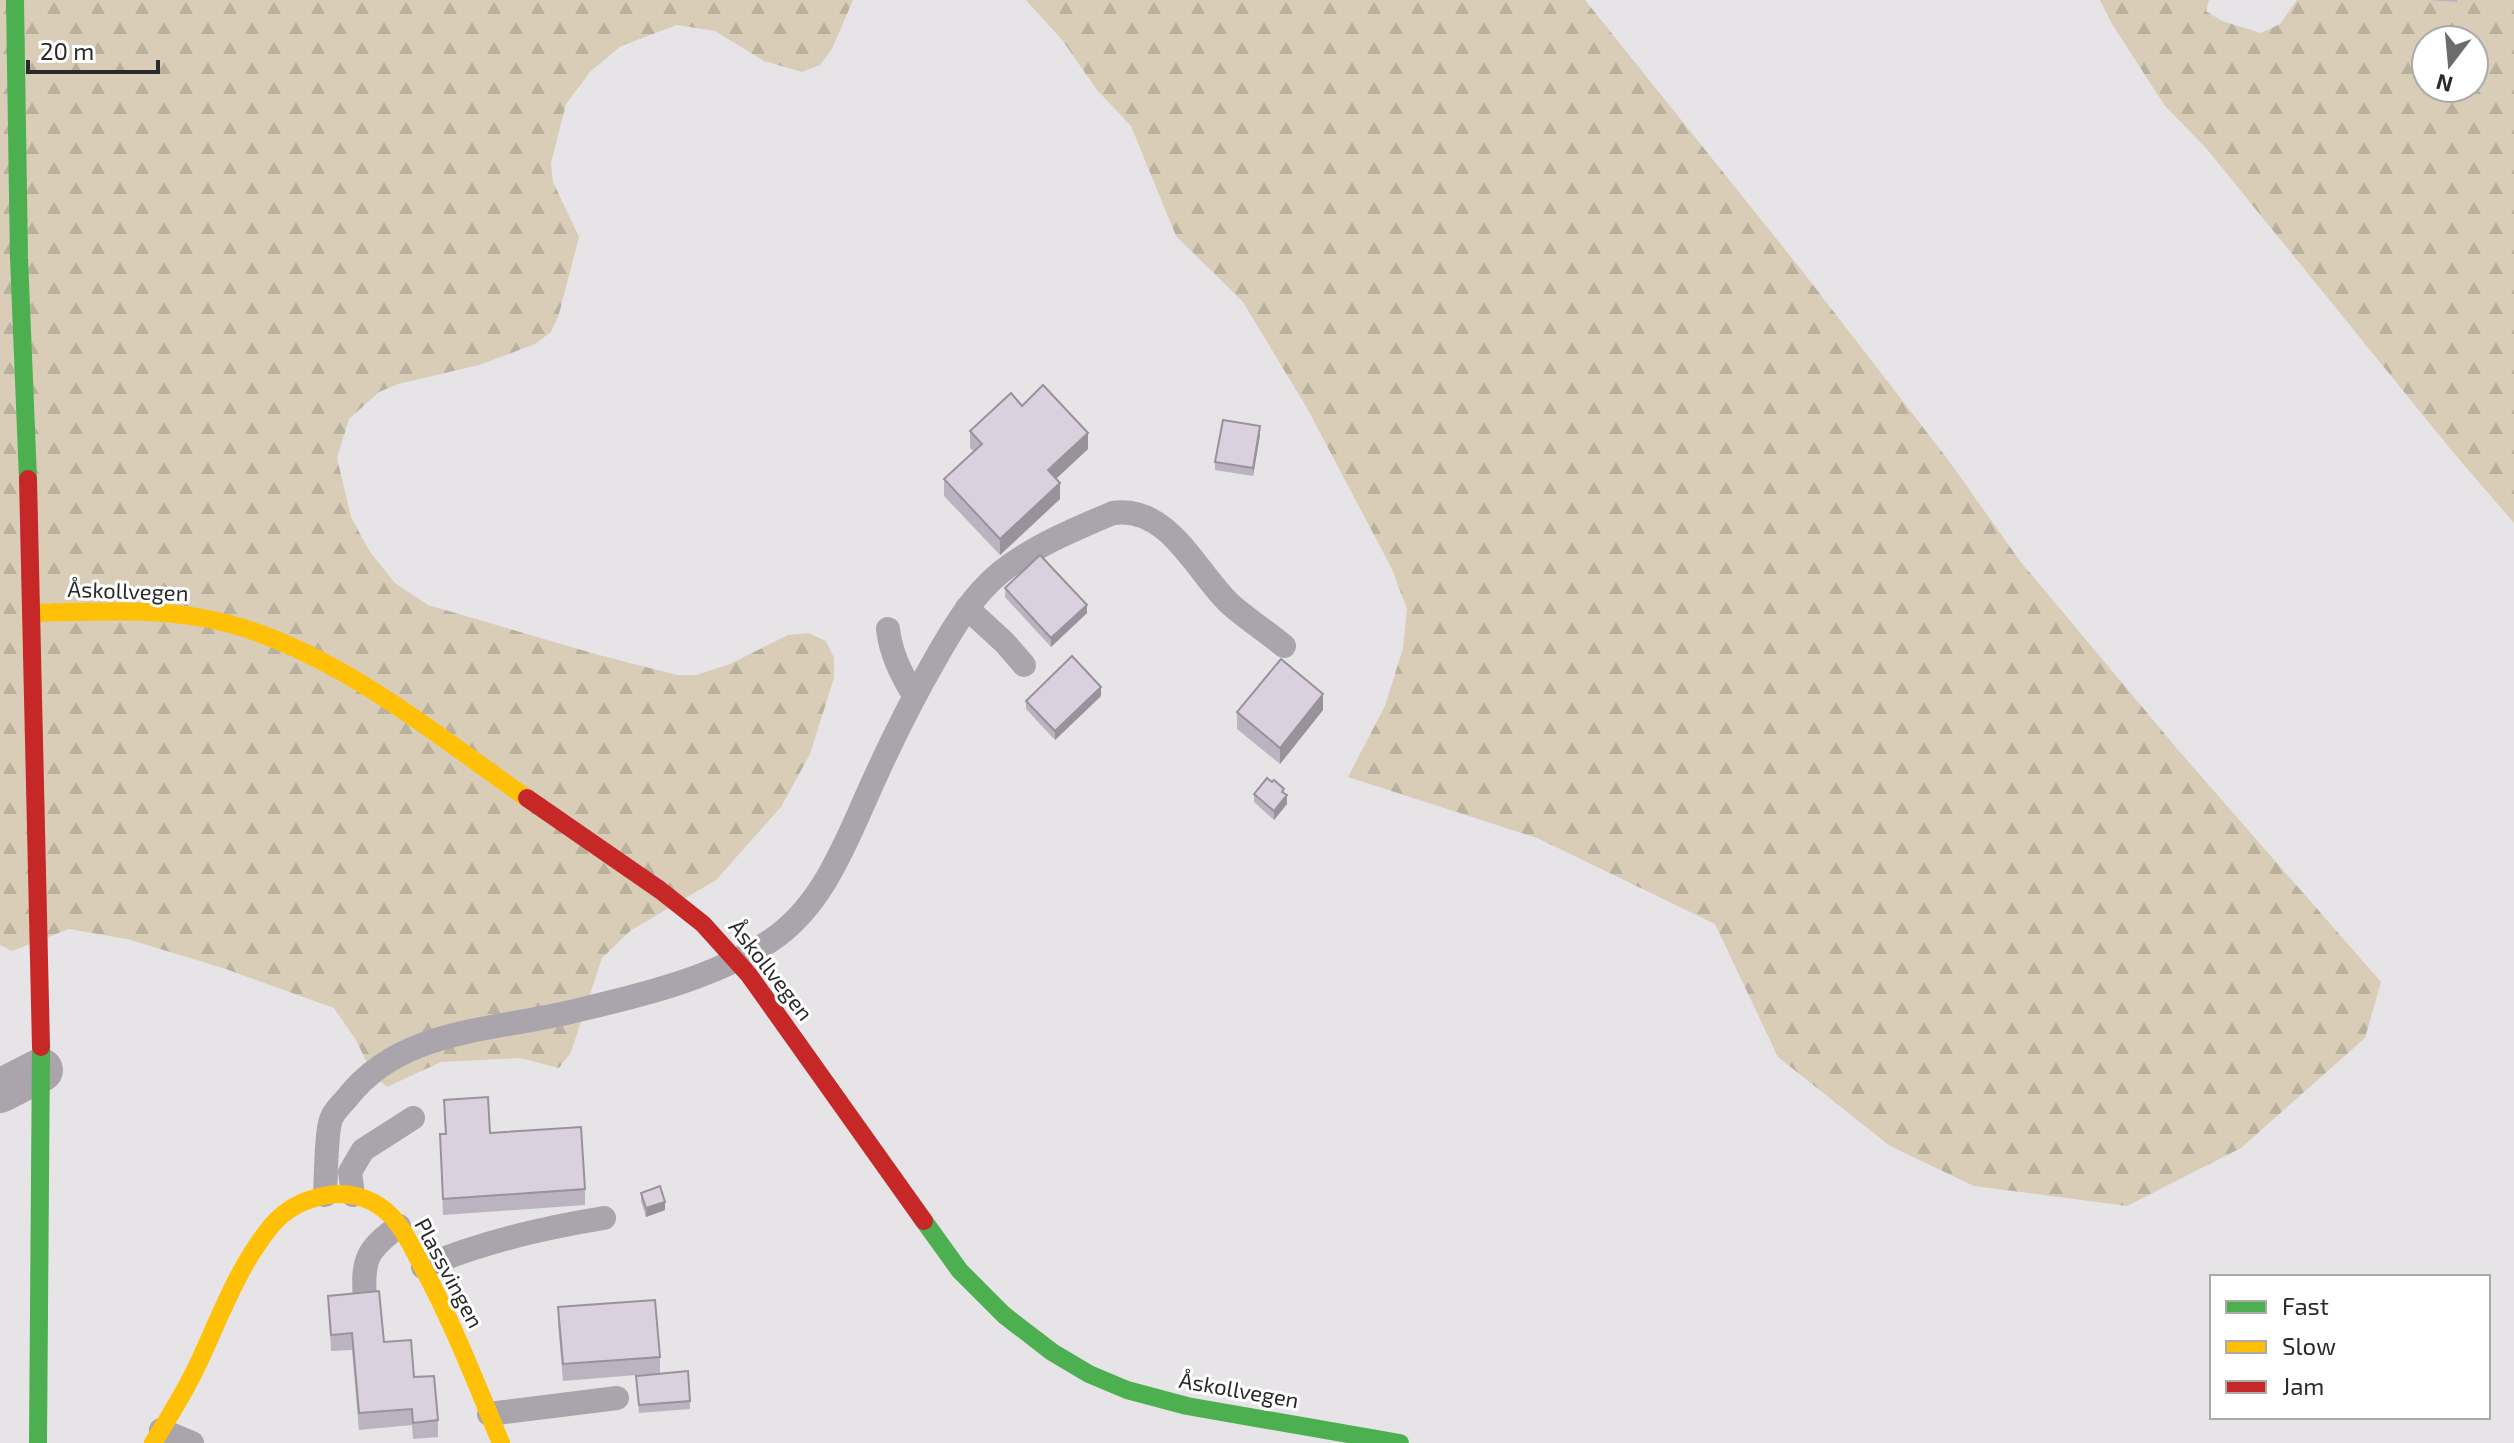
<svg xmlns="http://www.w3.org/2000/svg" width="2514" height="1443" font-family="'Exo 2',sans-serif">
  <defs>
    <pattern id="forest-firs" width="22" height="20" patternUnits="userSpaceOnUse" patternTransform="scale(2)"><rect width="22" height="20" fill="#d9cdb7"/><path d="M5 1l3.5 6h-7zM16 11l3.5 6h-7z" fill="#bab09e"/></pattern>
  </defs>
  <rect width="100%" height="100%" fill="#e6e4e7"/>
  <!-- forest -->
  <g fill="url(#forest-firs)" fill-rule="evenodd">
    <path d="M0 0H853L832 49 820 65 802 72 764 61 715 31 677 25 621 46 590 72 566 104 551 163 553 182 579 237 559 314 551 332 535 344 479 365 398 384 379 392 349 419 337 458 351 517 370 552 395 583 428 605 599 655 677 675H696L730 664 788 635 808 633 826 641 834 658V678L810 754 781 807 716 880 630 931 602 958 571 1052 559 1068 520 1058 441 1062 387 1087 373 1075 356 1040 334 1008 223 968 127 939 69 929 12 951 0 945Z"/>
    <path d="M1026 0H1585L1803 272 1949 461 2020 561 2179 751 2381 982 2365 1038 2241 1148 2127 1206 1974 1186 1890 1146 1778 1057 1715 924 1537 838 1348 777 1385 706 1403 648 1407 609 1392 569 1307 408 1243 302 1176 236 1131 126 1097 90 1063 41Z"/>
    <path d="M2100 0H2209L2206 11 2222 21 2261 33 2280 24 2297 0H2514V523L2452 451 2206 148 2165 106 2112 24ZM2426 40H2474V88H2426Z"/>
  </g>
  <g fill="none" stroke-linecap="round" stroke-linejoin="round">
    <!-- lane -->
    <g stroke="#aaa4ad" stroke-width="24">
      <path d="M967 608 1005 643 1024 665"/>
      <path d="M888 629C891 654 901 674 914 695"/>
      <path d="M325 1195C326 1179 326 1128 332 1117 335 1110 342 1104 347 1098 400 1030 488 1031 566 1013 634 997 710 980 770 941 817 910 839 858 861 809 884 756 907 708 936 658 954 626 973 595 1001 572 1034 546 1075 529 1113 513 1169 505 1196 572 1230 604 1247 619 1267 632 1284 646"/>
      <path d="M353 1195 350 1172 363 1150 413 1118"/>
      <path d="M423 1267C481 1242 542 1228 604 1218"/>
      <path d="M365 1300C362 1260 366 1250 399 1226"/>
      <path d="M489 1414 617 1398"/>
      <path d="M161 1430 192 1443"/>
    </g>
    <!-- street -->
    <path stroke="#aaa4ad" stroke-width="44" d="M0 1091 41 1070"/>
    <!-- fast -->
    <g stroke="#4caf50" stroke-width="18">
      <path d="M15 0 19 258 28 479"/>
      <path d="M924 1221 960 1271 1004 1315 1052 1352 1089 1374 1127 1390 1187 1406 1400 1443"/>
      <path d="M38 1443 41 1047"/>
    </g>
    <!-- slow -->
    <g stroke="#ffc107" stroke-width="18">
      <path d="M32 613C89 612 147 608 203 618 321 639 430 731 527 798"/>
      <path d="M153 1443C169 1417 185 1392 198 1364 220 1317 238 1266 272 1225 285 1210 303 1200 323 1196 345 1191 368 1196 386 1211 402 1225 412 1247 422 1266 453 1323 476 1383 501 1443"/>
    </g>
    <!-- jam -->
    <g stroke="#c62828" stroke-width="18">
      <path d="M28 479 41 1047"/>
      <path d="M527 798 660 890 703 924 749 975 924 1221"/>
    </g>
  </g>
  <!-- wall -->
  <g fill="#bbb3bf">
    <path d="M2429 0H2457V2Z"/>
    <path d="M1022 406 1088 449 1056 479 1060 499 1000 555 944 496V479L974 451 970 448V431Z"/>
    <path d="M1260 435 1253 476 1215 470V462Z"/>
    <path d="M1005 588 1087 613 1051 647 1005 597Z"/>
    <path d="M1101 696 1055 740 1026 709V701Z"/>
    <path d="M1323 710 1280 764 1237 729V712Z"/>
    <path d="M1284 793 1287 804 1274 820 1254 802V794Z"/>
    <path d="M444 1100 490 1133 585 1189V1205L443 1215 440 1134H445Z"/>
    <path d="M641 1193 665 1210 646 1217 641 1201Z"/>
    <path d="M328 1296 384 1342 414 1377 438 1420V1437L413 1439 412 1425 359 1430 352 1350 331 1351Z"/>
    <path d="M558 1307 660 1357V1373L563 1381 558 1324Z"/>
    <path d="M636 1376 690 1401V1409L639 1413Z"/>
  </g>
  <!-- shaded-wall -->
  <g fill="#99929b">
    <path d="M1260 426V435L1253 476V468Z"/>
    <path d="M1088 433V449L1048 486V470Z"/>
    <path d="M1060 483V499L1000 555V539Z"/>
    <path d="M1087 605V613L1051 647V638Z"/>
    <path d="M1101 687V696L1055 740V731Z"/>
    <path d="M1323 694V710L1280 764V748Z"/>
    <path d="M1287 795V804L1274 820V811Z"/>
    <path d="M665 1202V1210L646 1217V1208Z"/>
  </g>
  <!-- building -->
  <g fill="#dad0de" stroke="#99929b" stroke-width="2">
    <path d="M1043 385 1088 433 1048 470 1060 483 1000 539 944 479 982 444 970 431 1011 393 1022 406Z"/>
    <path d="M1223 420 1260 426 1253 468 1215 462Z"/>
    <path d="M1040 555 1087 605 1051 638 1005 588Z"/>
    <path d="M1072 656 1101 687 1055 731 1026 701Z"/>
    <path d="M1281 659 1323 694 1280 748 1237 712Z"/>
    <path d="M1267 778 1272 782 1274 780 1284 789 1282 792 1287 795 1274 811 1254 794Z"/>
    <path d="M488 1097 490 1133 581 1127 585 1189 443 1199 440 1134H446L444 1100Z"/>
    <path d="M660 1186 665 1202 646 1208 641 1193Z"/>
    <path d="M379 1291 384 1342 411 1340 414 1377 434 1376 438 1420 413 1423 412 1409 359 1413 352 1333 331 1335 328 1296Z"/>
    <path d="M655 1300 660 1357 563 1364 558 1307Z"/>
    <path d="M688 1371 690 1401 639 1405 636 1376Z"/>
  </g>
  <g text-anchor="middle" stroke-width="6" stroke-linejoin="round" paint-order="stroke">
    <!-- street labels -->
    <g font-size="22" fill="#2b2a2b" stroke="#fff">
      <text transform="translate(128 591) rotate(2)" y="8">Åskollvegen</text>
      <text transform="translate(771 970) rotate(52)" y="8">Åskollvegen</text>
      <text transform="translate(449 1273) rotate(62)" y="8">Plassvingen</text>
      <text transform="translate(1239 1390) rotate(10)" y="8">Åskollvegen</text>
    </g>
  </g>
  <!-- legend -->
  <rect x="2210" y="1275" width="280" height="144" fill="#ffffff" stroke="#aaaaaa" stroke-width="2"/>
  <rect x="2226" y="1301" width="40" height="12" fill="#4caf50" stroke="#aaaaaa" stroke-width="2"/>
  <text x="2282" y="1315" font-size="24" fill="#2b2a2b">Fast</text>
  <rect x="2226" y="1341" width="40" height="12" fill="#ffc107" stroke="#aaaaaa" stroke-width="2"/>
  <text x="2282" y="1355" font-size="24" fill="#2b2a2b">Slow</text>
  <rect x="2226" y="1381" width="40" height="12" fill="#c62828" stroke="#aaaaaa" stroke-width="2"/>
  <text x="2282" y="1395" font-size="24" fill="#2b2a2b">Jam</text>
  <!-- north arrow -->
  <g transform="translate(2450 64) rotate(196)"><circle r="38" fill="#ffffff" stroke="#aaaaaa" stroke-width="2"/>
  <path d="M0-6L14 30L0 20L-14 30Z" fill="#6c6b6d"/>
  <text y="-12" font-size="22" font-weight="bold" text-anchor="middle" fill="#2b2a2b">N</text>
  </g>
  <!-- scale -->
  <path d="M28 60v12h130v-12" fill="none" stroke="#2b2a2b" stroke-width="4"/>
  <text x="40" y="60" font-size="24" fill="#2b2a2b" stroke="#ffffff" stroke-width="6" paint-order="stroke">20 m</text>
</svg>
